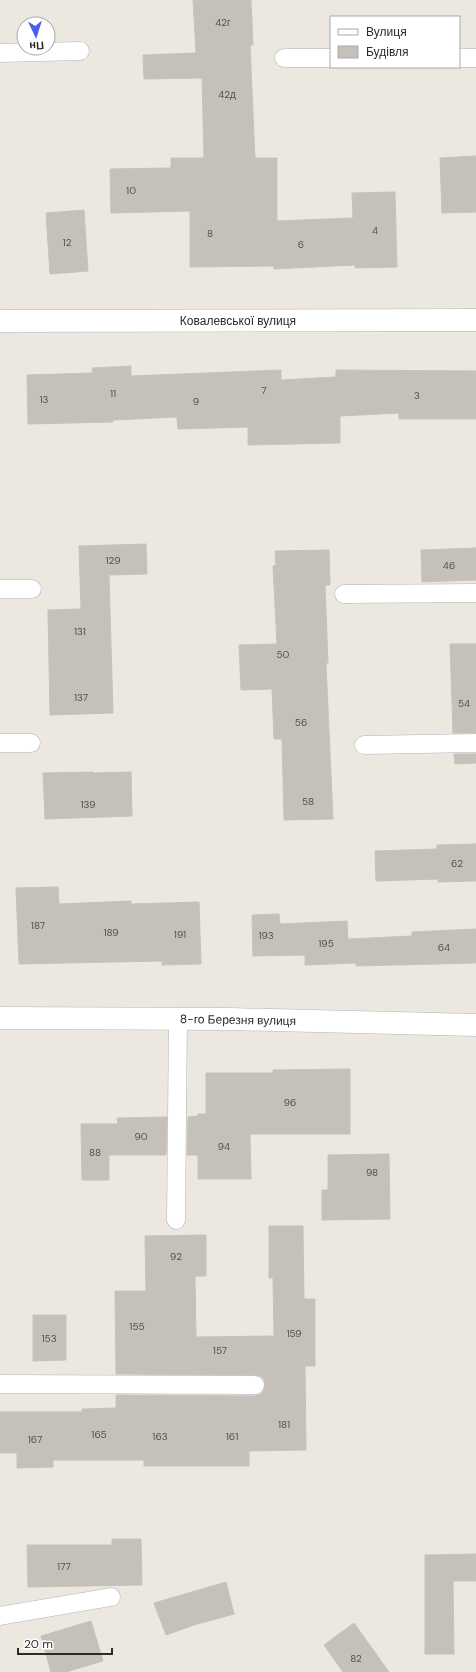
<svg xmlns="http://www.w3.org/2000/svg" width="476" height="1672" font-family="'DM Sans',sans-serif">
  <rect width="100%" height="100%" fill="#ece7df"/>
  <!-- building -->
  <g fill="#c5c1ba" stroke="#c8c3b8">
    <path d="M193 0H251L253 45H250L255 158H277V221L353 218 352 193 395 192 397 267 355 268V265L274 269V266L190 267V211L111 213 110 169 171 168V158H204L202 78 144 79 143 55 196 53Z"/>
    <path d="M476 156V212L442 213 440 158Z"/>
    <path d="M84 210 88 271 50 274 46 213Z"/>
    <path d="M131 366V376L281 370V380L336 377V370L476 371V419H399V413L340 416V443L248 445V427L178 429 177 417 113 420V422L28 424 27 375 93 373 92 368Z"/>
    <path d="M146 544 147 574 109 575 113 713 50 715 48 610 81 609 79 546Z"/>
    <path d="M476 548V580L422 582 421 550Z"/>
    <path d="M329 550 330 585H325L328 663H326L333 819 284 820 282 739H274L272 689 241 690 239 645 277 644 273 566 276 565 275 551Z"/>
    <path d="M450 644H476V733H453Z"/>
    <path d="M454 754H476V763L455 764Z"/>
    <path d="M93 772V773L131 772 132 816 45 819 43 773Z"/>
    <path d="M476 844V881L438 882V879L376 881 375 851 437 849V845Z"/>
    <path d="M58 887 59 904 131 901V904L199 902 201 964 162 965V961L19 964 16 888Z"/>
    <path d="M279 914 280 924 347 921 348 939 412 936V932L476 929V963L356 966V963L305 965V955L253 956 252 915Z"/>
    <path d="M350 1069V1134H250L251 1179H198V1155H187L188 1117 198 1116V1114H206V1073H273V1070Z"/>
    <path d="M167 1117 166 1155H109V1180H82L81 1124H118L117 1118Z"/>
    <path d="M389 1154 390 1219 322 1220V1190H328V1155Z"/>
    <path d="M269 1226H303L304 1299H315V1366H305L306 1450 249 1451V1466H144V1460H53V1467L17 1468V1453H0V1412H82V1409L116 1408V1395L255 1396 261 1394 264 1390 265 1385 264 1379 261 1376 255 1375 116 1374 115 1291H146L145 1236 206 1235V1276H195L196 1337 274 1336 273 1278H269Z"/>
    <path d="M33 1315H66V1360L33 1361Z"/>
    <path d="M112 1539H141L142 1585 28 1587 27 1545H112Z"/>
    <path d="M476 1554V1581H453L454 1654H425V1555Z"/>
    <path d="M226 1582 234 1614 194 1625 166 1635 154 1603Z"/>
    <path d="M91 1621 103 1661 66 1672H51L41 1636Z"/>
    <path d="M354 1623 389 1672H343L324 1645Z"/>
  </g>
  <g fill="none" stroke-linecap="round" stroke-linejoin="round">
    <!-- lane casing -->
    <g stroke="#b2b4be" stroke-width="19">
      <g id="lane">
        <path d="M0 53 80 51"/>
        <path d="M284 58H331"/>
        <path d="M459 58H476"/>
        <path d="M0 589H32"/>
        <path d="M344 594 476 593"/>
        <path d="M0 743H31"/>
        <path d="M364 745 476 743"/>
        <path d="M176 1220 178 1018"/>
        <path d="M0 1384 255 1385"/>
        <path d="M0 1616 111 1597"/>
      </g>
    </g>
    <!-- street casing -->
    <g stroke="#b2b4be" stroke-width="23">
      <g id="street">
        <path d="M0 321 476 320"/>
        <path d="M0 1018 230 1019 476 1025"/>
      </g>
    </g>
    <!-- lane -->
    <use href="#lane" stroke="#fff" stroke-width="18"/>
    <!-- street -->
    <use href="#street" stroke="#fff" stroke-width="22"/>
  </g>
  <g text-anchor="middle" stroke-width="3" stroke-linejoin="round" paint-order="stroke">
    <!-- number labels -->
    <g font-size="10" fill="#52504f">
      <text x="223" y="26">42г</text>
      <text x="227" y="98">42д</text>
      <text x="131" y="194">10</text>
      <text x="375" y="234">4</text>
      <text x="210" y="237">8</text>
      <text x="67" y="246">12</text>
      <text x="301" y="248">6</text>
      <text x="264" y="394">7</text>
      <text x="113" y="397">11</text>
      <text x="417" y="399">3</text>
      <text x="44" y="403">13</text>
      <text x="196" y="405">9</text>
      <text x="113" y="564">129</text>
      <text x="449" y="569">46</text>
      <text x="80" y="635">131</text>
      <text x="283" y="658">50</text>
      <text x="81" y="701">137</text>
      <text x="464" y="707">54</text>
      <text x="301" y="726">56</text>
      <text x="308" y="805">58</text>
      <text x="88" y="808">139</text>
      <text x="457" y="867">62</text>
      <text x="38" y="929">187</text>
      <text x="111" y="936">189</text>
      <text x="180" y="938">191</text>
      <text x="266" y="939">193</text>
      <text x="326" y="947">195</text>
      <text x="444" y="951">64</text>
      <text x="290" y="1106">96</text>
      <text x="141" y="1140">90</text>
      <text x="224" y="1150">94</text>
      <text x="95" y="1156">88</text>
      <text x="372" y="1176">98</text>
      <text x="176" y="1260">92</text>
      <text x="137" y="1330">155</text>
      <text x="294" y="1337">159</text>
      <text x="49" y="1342">153</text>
      <text x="220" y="1354">157</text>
      <text x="284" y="1428">181</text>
      <text x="99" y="1438">165</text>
      <text x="160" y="1440">163</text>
      <text x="232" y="1440">161</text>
      <text x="35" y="1443">167</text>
      <text x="64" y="1570">177</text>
      <text x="356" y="1662">82</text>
    </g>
    <!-- street labels -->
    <g font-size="12" fill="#2b2b2b" stroke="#fff">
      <text x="238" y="325">Ковалевської вулиця</text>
      <text transform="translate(238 1020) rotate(1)" y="4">8-го Березня вулиця</text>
    </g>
  </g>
  <!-- legend -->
  <rect x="330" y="16" width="130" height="52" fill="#ffffff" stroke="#aaaaaa"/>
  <rect x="338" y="29" width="20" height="6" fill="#ffffff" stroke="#aaaaaa"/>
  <text x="366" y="36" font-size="12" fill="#2b2b2b">Вулиця</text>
  <rect x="338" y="46" width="20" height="12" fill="#c5c1ba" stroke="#aaaaaa"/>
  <text x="366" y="56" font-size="12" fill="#2b2b2b">Будівля</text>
  <!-- north arrow -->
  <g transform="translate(36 36) rotate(176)"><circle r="19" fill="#ffffff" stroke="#aaaaaa"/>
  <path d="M0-3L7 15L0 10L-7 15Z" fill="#495def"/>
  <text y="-6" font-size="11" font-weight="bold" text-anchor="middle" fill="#2b2b2b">Пн</text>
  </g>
  <!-- scale -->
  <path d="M18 1648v6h94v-6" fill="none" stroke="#2b2b2b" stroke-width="2"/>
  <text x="24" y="1648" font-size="12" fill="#2b2b2b" stroke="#ffffff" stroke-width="3" paint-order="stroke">20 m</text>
</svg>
